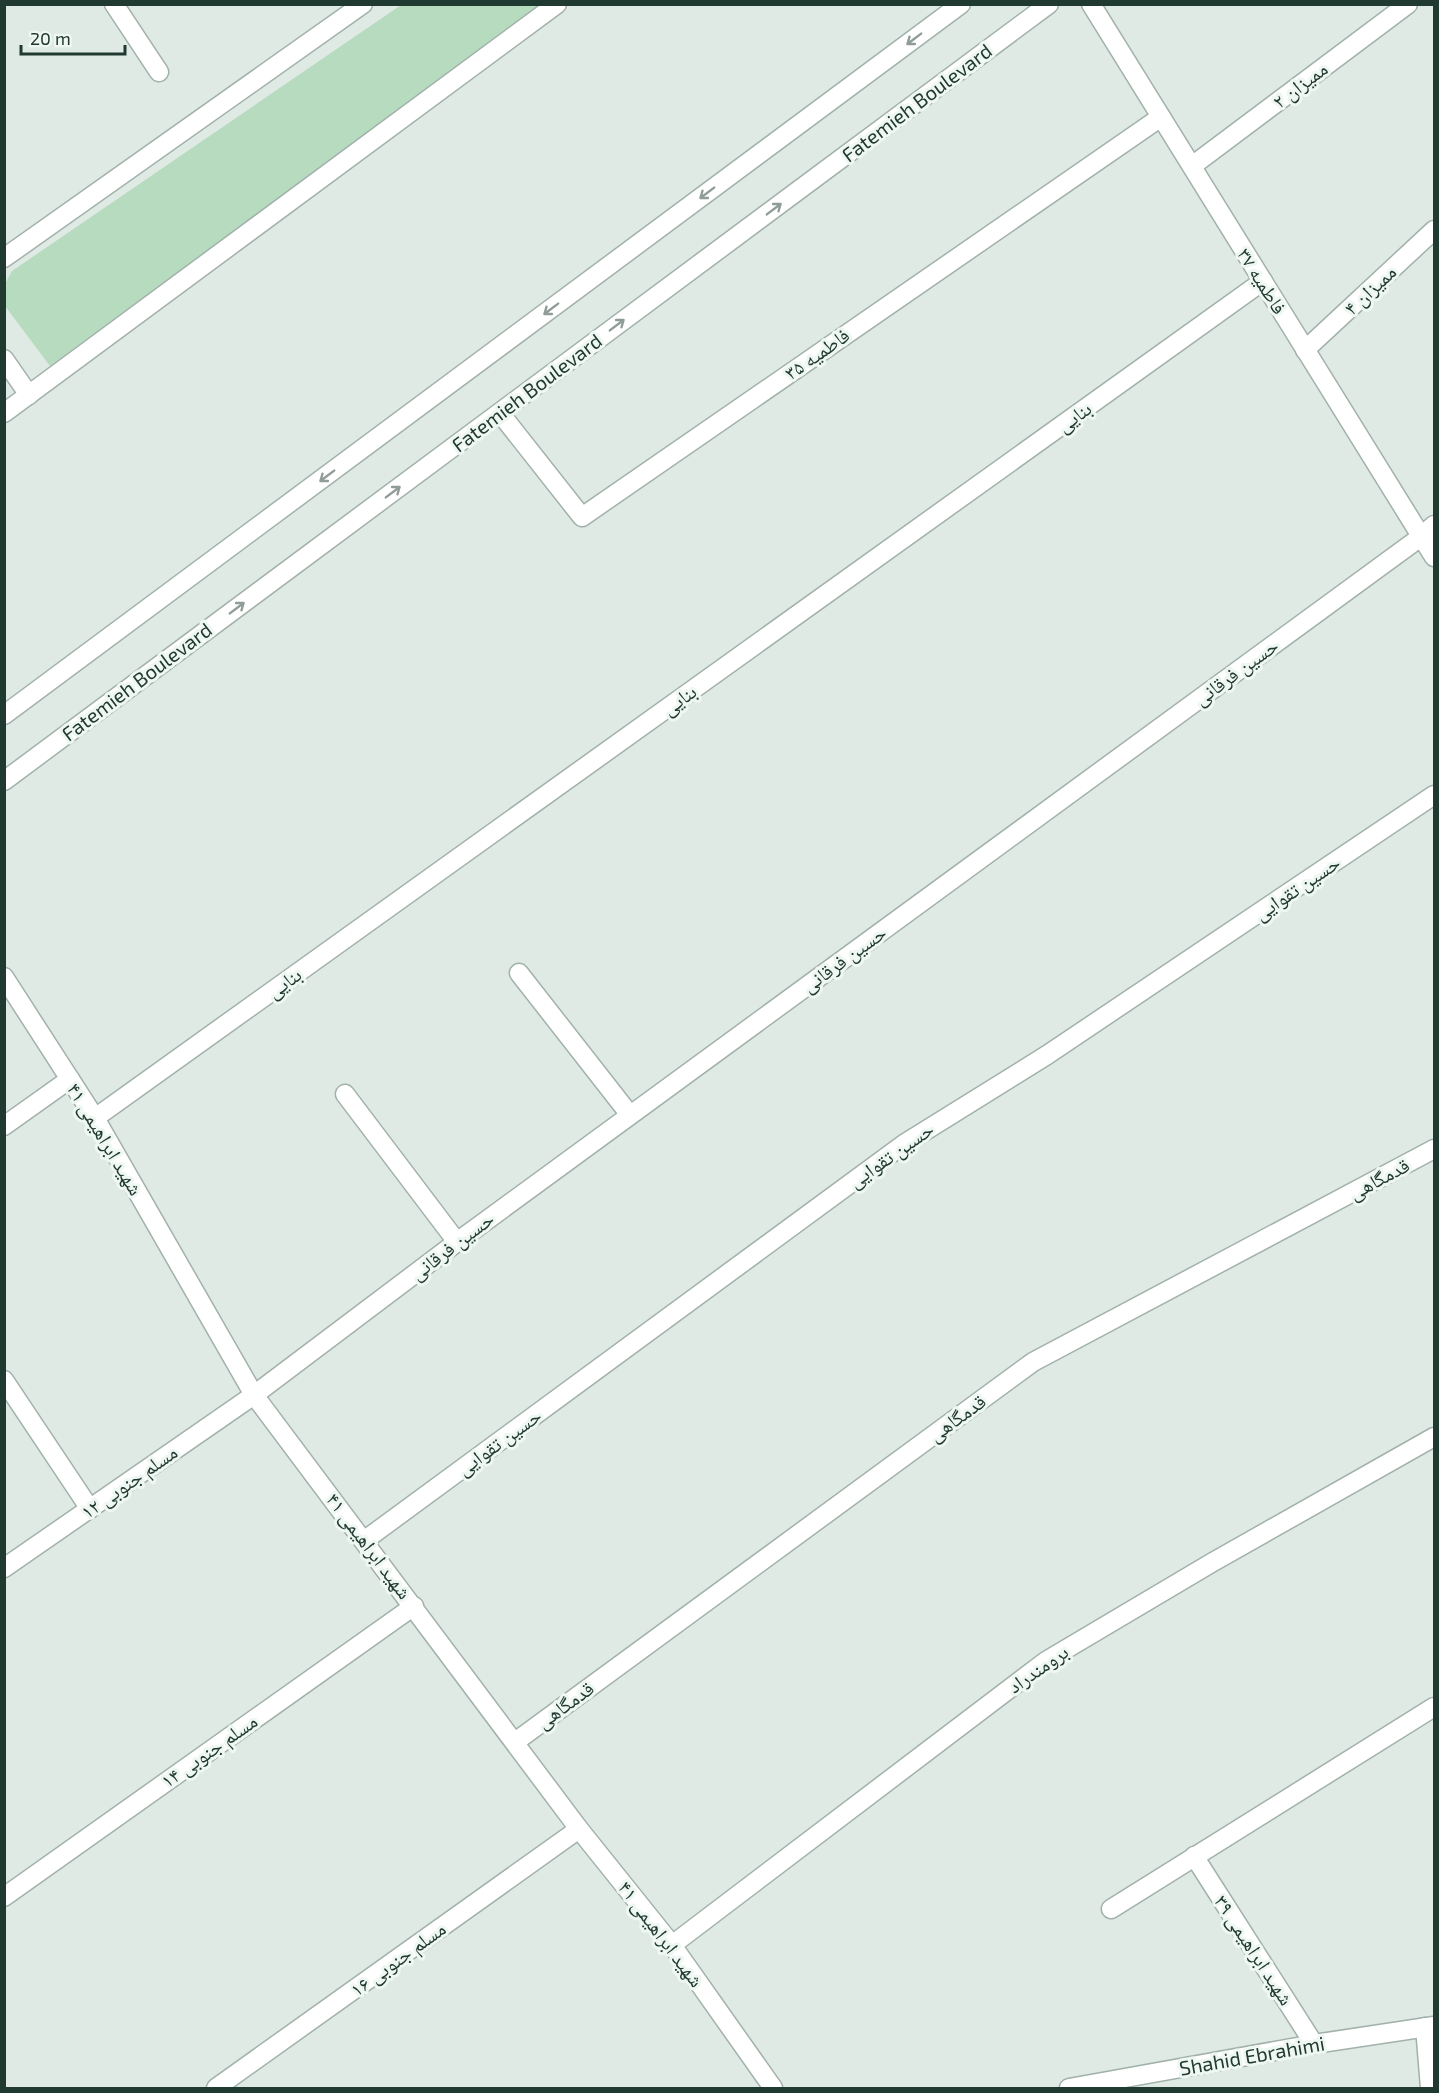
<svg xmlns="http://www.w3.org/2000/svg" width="1439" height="2093" font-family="'Exo 2','Noto Naskh Arabic',sans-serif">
  <rect width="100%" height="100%" fill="#dfeae4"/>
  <!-- green -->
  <path fill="#b7dbbf" d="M401 5H541L50 366 5 306V284L12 271Z"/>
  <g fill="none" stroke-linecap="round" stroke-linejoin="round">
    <!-- minor casing -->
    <g stroke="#a2b1ab" stroke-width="21">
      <g id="minor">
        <path d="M114 4 159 72"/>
        <path d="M1091 4 1434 557"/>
        <path d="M1192 166 1408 4"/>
        <path d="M4 258 363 4"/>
        <path d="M1305 350 1434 230"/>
        <path d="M4 359 29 395"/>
        <path d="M4 413 557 4"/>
        <path d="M500 413 582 517 1161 117"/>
        <path d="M519 973 630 1115"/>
        <path d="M4 977 95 1118 254 1395 579 1829 672 1945 773 2088"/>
        <path d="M345 1094 457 1242"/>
        <path d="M95 1118 1263 281"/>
        <path d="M4 1126 70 1079"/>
        <path d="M4 1380 90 1509"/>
        <path d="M365 1540 904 1144 1047 1055 1434 795"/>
        <path d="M4 1568 254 1395 457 1242 1422 536 1434 525"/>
        <path d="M515 1742 1033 1362 1434 1149"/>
        <path d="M1194 1856 1314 2044"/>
        <path d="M4 1897 414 1606"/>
        <path d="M1111 1909 1434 1707"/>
        <path d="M672 1945 1046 1661 1213 1562 1434 1437"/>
        <path d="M1425 2027 1430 2088"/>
        <path d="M216 2088 579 1829"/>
      </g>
    </g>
    <!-- tertiary casing -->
    <g stroke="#a2b1ab" stroke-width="21">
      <g id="tertiary">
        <path d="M4 715 961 4"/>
        <path d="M4 781 1049 4"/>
        <path d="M1069 2088 1314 2044 1434 2026"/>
      </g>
    </g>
    <!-- minor -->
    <use href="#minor" stroke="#fff" stroke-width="18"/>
    <!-- tertiary -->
    <use href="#tertiary" stroke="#fff" stroke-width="18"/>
  </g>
  <!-- one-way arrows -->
  <defs><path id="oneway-shaft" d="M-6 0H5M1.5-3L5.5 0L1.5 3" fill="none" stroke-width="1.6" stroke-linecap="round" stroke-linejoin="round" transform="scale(1.5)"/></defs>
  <g stroke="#909c98">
    <use href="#oneway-shaft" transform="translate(914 39) rotate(143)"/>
    <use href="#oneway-shaft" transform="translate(707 193) rotate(143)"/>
    <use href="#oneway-shaft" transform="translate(774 209) rotate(-37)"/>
    <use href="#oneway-shaft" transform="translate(551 309) rotate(143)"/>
    <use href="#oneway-shaft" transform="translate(617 325) rotate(-37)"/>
    <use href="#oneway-shaft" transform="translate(327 476) rotate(143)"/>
    <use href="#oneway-shaft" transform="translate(393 492) rotate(-37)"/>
    <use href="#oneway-shaft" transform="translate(237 608) rotate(-37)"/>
  </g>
  <g text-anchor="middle" stroke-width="6" stroke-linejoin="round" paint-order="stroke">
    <!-- street labels -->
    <g font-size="20" fill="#203931" stroke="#eff7f2">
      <text transform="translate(1300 85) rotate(-37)" y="7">ممیزان ۲</text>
      <text transform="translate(917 103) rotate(-37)" y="7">Fatemieh Boulevard</text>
      <text transform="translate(1262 281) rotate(58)" y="7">فاطمیه ۳۷</text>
      <text transform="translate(1370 290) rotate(-43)" y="7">ممیزان ۴</text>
      <text transform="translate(817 354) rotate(-35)" y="7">فاطمیه ۳۵</text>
      <text transform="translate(527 393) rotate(-37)" y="7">Fatemieh Boulevard</text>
      <text transform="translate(1074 417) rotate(-36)" y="7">بنایی</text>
      <text transform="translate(1236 672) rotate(-36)" y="7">حسین فرقانی</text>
      <text transform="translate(137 682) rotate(-37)" y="7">Fatemieh Boulevard</text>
      <text transform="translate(679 700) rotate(-36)" y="7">بنایی</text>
      <text transform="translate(1297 888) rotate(-34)" y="7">حسین تقوایی</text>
      <text transform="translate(844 959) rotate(-36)" y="7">حسین فرقانی</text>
      <text transform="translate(284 983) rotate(-36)" y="7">بنایی</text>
      <text transform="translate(105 1139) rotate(59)" y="7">شهید ابراهیمی ۴۱</text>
      <text transform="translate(891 1155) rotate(-35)" y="7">حسین تقوایی</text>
      <text transform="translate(1379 1179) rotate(-28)" y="7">قدمگاهی</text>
      <text transform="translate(452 1246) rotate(-37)" y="7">حسین فرقانی</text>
      <text transform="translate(957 1418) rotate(-36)" y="7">قدمگاهی</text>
      <text transform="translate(499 1442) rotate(-36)" y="7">حسین تقوایی</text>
      <text transform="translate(129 1482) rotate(-35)" y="7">مسلم جنوبی ۱۲</text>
      <text transform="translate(369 1546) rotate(53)" y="7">شهید ابراهیمی ۴۱</text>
      <text transform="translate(1038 1669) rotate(-35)" y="7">برومندراد</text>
      <text transform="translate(565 1705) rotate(-36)" y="7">قدمگاهی</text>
      <text transform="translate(209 1751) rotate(-35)" y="7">مسلم جنوبی ۱۴</text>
      <text transform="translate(661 1934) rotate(53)" y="7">شهید ابراهیمی ۴۱</text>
      <text transform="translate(1254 1950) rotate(57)" y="7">شهید ابراهیمی ۳۹</text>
      <text transform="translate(398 1959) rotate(-36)" y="7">مسلم جنوبی ۱۶</text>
      <text transform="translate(1252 2056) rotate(-10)" y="7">Shahid Ebrahimi</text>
    </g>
  </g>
  <!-- border -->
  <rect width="1439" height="2093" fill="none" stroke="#203931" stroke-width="12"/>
  <!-- scale -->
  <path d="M21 45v9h104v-9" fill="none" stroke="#203931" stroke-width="3"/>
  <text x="30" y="45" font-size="18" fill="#203931" stroke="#eff7f2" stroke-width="4.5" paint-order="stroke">20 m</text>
</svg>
